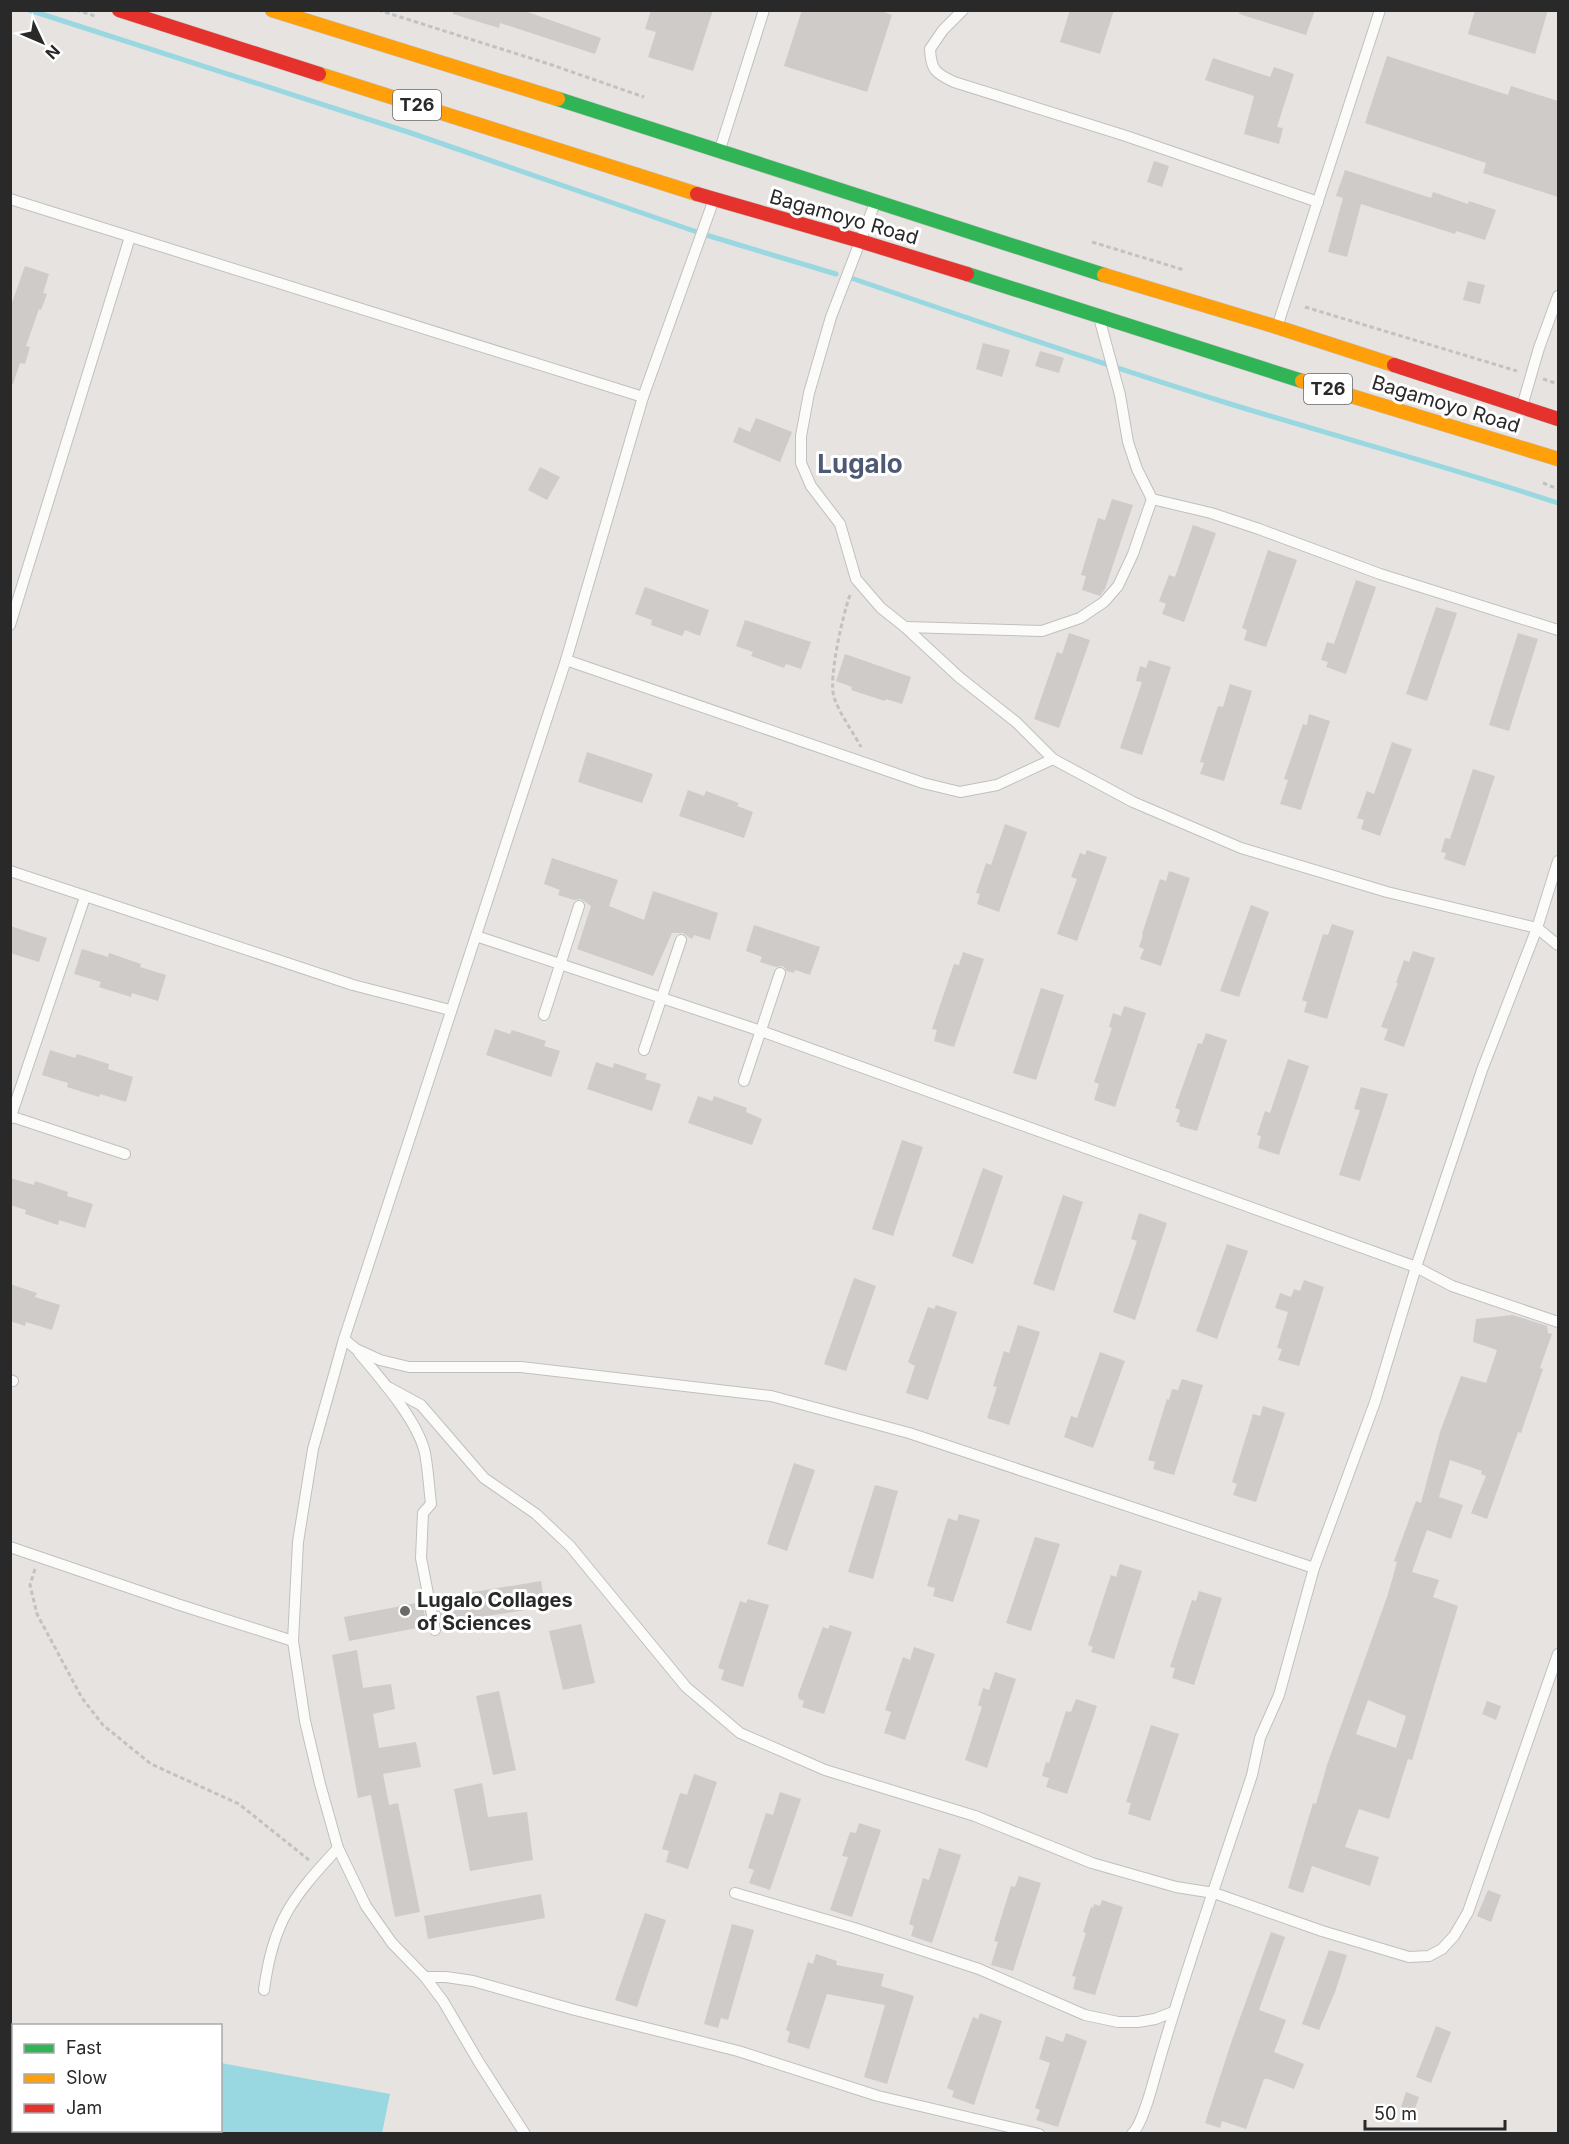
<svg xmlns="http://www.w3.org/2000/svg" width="1569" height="2144" font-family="Inter,sans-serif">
  <rect width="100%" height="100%" fill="#e6e3e0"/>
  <!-- green -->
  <path fill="#cedfbc" d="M11 2026 14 2027V2124L12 2134Z"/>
  <!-- water -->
  <path fill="#9ad8e1" d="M221 2063 390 2094 382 2133H31L32 2130H220Z"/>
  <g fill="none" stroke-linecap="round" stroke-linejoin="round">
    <!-- stream -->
    <g stroke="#9ad8e1" stroke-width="5">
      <path d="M29 10 414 134 697 232"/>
      <path d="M706 235 836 274"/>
      <path d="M851 278C976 321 1101 364 1227 403 1338 437 1449 467 1558 503"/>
    </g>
  </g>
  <!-- building -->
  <g fill="#cecbc9" fill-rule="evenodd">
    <path d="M453 10H522L601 38 595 54 500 23 499 28 453 14Z"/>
    <path d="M651 10H713L693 71 648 57 656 32 645 29Z"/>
    <path d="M802 10H879L892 15 867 92 784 66Z"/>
    <path d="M1070 10H1114L1100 54 1060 42Z"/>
    <path d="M1240 10H1315L1306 35 1239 14Z"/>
    <path d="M1475 10H1548L1535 54 1468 34Z"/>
    <path d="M1387 56 1508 95 1511 86 1558 101V197L1483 173 1486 163 1365 123Z"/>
    <path d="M1213 58 1270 77 1274 67 1294 74 1277 127 1283 128 1279 144 1244 134 1254 96 1205 80Z"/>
    <path d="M1154 161 1169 166 1162 187 1147 182Z"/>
    <path d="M1345 170 1431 198 1433 192 1468 204 1469 201 1496 210 1485 240 1456 231 1455 234 1361 204 1347 257 1328 252 1343 198 1336 196Z"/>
    <path d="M25 266 49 274 43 293 47 294 41 310 39 309 26 346 30 347 25 364 20 363 13 384H10V308Z"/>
    <path d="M1468 281 1485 285 1480 304 1463 300Z"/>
    <path d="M983 343 1010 350 1002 377 976 369Z"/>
    <path d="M1040 351 1064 358 1059 373 1035 366Z"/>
    <path d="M756 418 792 432 780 462 733 442 739 427 750 432Z"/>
    <path d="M540 467 560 477 547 500 528 490Z"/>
    <path d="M1112 499 1133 505 1105 589 1100 596 1082 590 1086 576 1081 575 1098 518 1105 520Z"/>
    <path d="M1193 525 1216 533 1184 622 1162 614 1166 604 1159 601 1169 575 1175 577Z"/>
    <path d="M1268 550 1297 560 1266 647 1244 640 1247 630 1242 628Z"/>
    <path d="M1356 580 1376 587 1346 674 1326 667 1328 662 1321 660 1327 642 1334 644Z"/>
    <path d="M645 587 709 610 700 636 685 630 682 636 651 625 652 620 635 614Z"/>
    <path d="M1436 607 1457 613 1427 701 1406 694Z"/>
    <path d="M745 620 811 642 801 669 786 664 784 668 751 656 753 652 736 646Z"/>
    <path d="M1069 633 1090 640 1059 728 1034 719 1057 652 1062 654Z"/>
    <path d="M1518 633 1538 639 1509 731 1489 725Z"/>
    <path d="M845 654 911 677 902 704 886 699 885 701 851 690 852 687 836 681Z"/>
    <path d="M1149 660 1171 667 1142 755 1120 748 1142 682 1136 681 1140 666 1146 668Z"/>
    <path d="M1230 684 1252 691 1224 781 1200 774 1204 763 1200 762 1218 706 1223 707Z"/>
    <path d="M1309 714 1330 721 1301 810 1280 804 1288 780 1284 779 1303 724 1307 725Z"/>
    <path d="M1392 742 1412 749 1380 836 1361 829 1364 820 1357 818 1367 791 1374 794Z"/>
    <path d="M587 752 653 774 642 803 578 782Z"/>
    <path d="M1473 769 1495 776 1465 866 1444 859 1446 853 1441 852 1445 838 1450 839Z"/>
    <path d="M688 790 704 796 706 791 739 803 737 806 753 812 744 838 679 816Z"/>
    <path d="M1005 824 1027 832 999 912 977 904 980 894 976 893 986 863 991 865Z"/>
    <path d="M1087 850 1107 857 1077 941 1057 934 1077 879 1071 877 1080 853 1085 855Z"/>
    <path d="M552 858 618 880 609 906 644 920 653 891 718 913 710 940 694 935 692 939 683 933H672L653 976 577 949 591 906 581 899 574 900 558 895 560 890 544 884Z"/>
    <path d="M1169 871 1190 878 1161 966 1140 959 1144 949 1139 947 1143 935 1142 934 1160 879 1166 881Z"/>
    <path d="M1251 905 1269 912 1239 997 1220 991Z"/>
    <path d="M1332 924 1354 931 1327 1019 1304 1012 1307 1002 1302 1000 1323 934 1328 935Z"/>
    <path d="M754 925 820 947 810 975 795 970 794 973 787 971 783 966 776 967 760 962 762 957 746 951Z"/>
    <path d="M10 926 47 938 39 962 10 953Z"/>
    <path d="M82 949 108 957 109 953 141 964 140 967 166 975 158 1001 132 993 131 997 99 987 101 982 74 974Z"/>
    <path d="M1413 951 1435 958 1404 1047 1384 1040 1388 1029 1381 1027 1398 983H1396L1404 960 1409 962Z"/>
    <path d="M963 952 984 959 954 1047 934 1041 937 1030 932 1029 954 964 959 965Z"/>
    <path d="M1041 988 1064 995 1036 1080 1013 1073Z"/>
    <path d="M1124 1006 1146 1013 1115 1107 1094 1100 1099 1084 1094 1082 1112 1028 1109 1027 1113 1013 1121 1016Z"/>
    <path d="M495 1029 510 1034 512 1030 546 1041 544 1046 560 1051 551 1077 486 1055Z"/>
    <path d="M1206 1033 1227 1040 1197 1131 1179 1126 1180 1123 1176 1122 1180 1110 1175 1108 1198 1043 1202 1044Z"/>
    <path d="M50 1050 75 1058 77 1054 109 1064 108 1069 133 1077 126 1102 100 1094 99 1097 67 1087 68 1083 42 1075Z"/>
    <path d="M1288 1059 1309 1066 1279 1155 1258 1148 1261 1136 1257 1135 1265 1111 1270 1113Z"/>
    <path d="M596 1062 613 1068 614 1063 647 1074 645 1079 661 1084 652 1111 587 1089Z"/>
    <path d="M1361 1087 1388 1094 1360 1181 1339 1175 1360 1110 1354 1109Z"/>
    <path d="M698 1096 712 1101 714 1096 747 1108 746 1112 762 1119 752 1145 688 1123Z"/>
    <path d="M902 1140 923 1147 893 1236 872 1229Z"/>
    <path d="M983 1168 1003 1176 973 1264 952 1256Z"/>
    <path d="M10 1178 34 1185 35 1181 68 1192 67 1196 93 1204 85 1228 59 1220 58 1225 25 1214 26 1210 10 1205Z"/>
    <path d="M1063 1195 1083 1202 1054 1291 1033 1284Z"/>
    <path d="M1139 1213 1167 1223 1135 1320 1113 1312 1137 1241 1131 1239Z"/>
    <path d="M1227 1244 1248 1251 1217 1339 1196 1331Z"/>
    <path d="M854 1278 876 1286 846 1371 824 1364Z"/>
    <path d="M1304 1280 1324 1287 1299 1366 1278 1360 1282 1349 1277 1348 1288 1312 1275 1308 1280 1293 1291 1297 1294 1289 1300 1291Z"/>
    <path d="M10 1284 37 1293 35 1297 60 1305 52 1330 26 1322 25 1326 10 1321Z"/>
    <path d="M936 1305 957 1312 928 1400 906 1393 915 1366 908 1362 928 1307 934 1309Z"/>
    <path d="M1513 1315 1547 1326 1548 1333 1552 1334 1540 1368 1543 1369 1521 1433 1518 1432 1487 1519 1471 1513 1486 1476 1481 1474 1482 1471 1450 1460 1439 1497 1463 1505 1451 1539 1427 1530 1412 1572 1439 1580 1433 1597 1458 1606 1412 1760 1408 1759 1389 1819 1359 1809 1345 1847 1379 1857 1370 1886 1312 1866 1303 1893 1288 1888 1313 1803 1316 1804 1327 1765 1388 1594 1397 1562 1394 1561 1416 1501 1421 1503 1440 1432 1461 1376 1486 1383 1497 1350 1473 1342 1476 1319ZM1368 1700 1406 1716 1396 1748 1356 1734Z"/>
    <path d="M1018 1325 1040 1332 1009 1425 987 1418 997 1387 993 1386 1004 1351 1009 1353Z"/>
    <path d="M1100 1352 1125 1361 1093 1448 1064 1437 1071 1416 1077 1418Z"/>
    <path d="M1182 1379 1203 1385 1174 1475 1153 1469 1155 1462 1148 1460 1167 1399 1169 1400 1172 1389 1178 1390Z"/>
    <path d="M1263 1406 1285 1413 1256 1502 1233 1495 1237 1484 1232 1482 1253 1414 1260 1416Z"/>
    <path d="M794 1463 815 1470 787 1551 767 1544Z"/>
    <path d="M875 1485 898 1491 873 1579 848 1572Z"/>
    <path d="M959 1514 980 1520 953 1602 933 1596 935 1588 927 1586 948 1518 957 1521Z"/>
    <path d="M1035 1537 1060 1544 1031 1631 1006 1623Z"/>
    <path d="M1120 1564 1142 1571 1114 1659 1091 1652 1093 1647 1088 1645 1111 1575 1116 1577Z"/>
    <path d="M541 1581 545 1607 441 1623 437 1598Z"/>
    <path d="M1199 1591 1222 1598 1194 1685 1172 1678 1175 1668 1170 1667 1192 1600 1196 1601Z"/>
    <path d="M748 1599 769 1605 743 1687 721 1680 724 1670 718 1668 740 1601 746 1603Z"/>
    <path d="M422 1602 427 1626 349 1641 344 1617Z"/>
    <path d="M581 1624 595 1683 563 1690 549 1631Z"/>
    <path d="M830 1625 852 1632 824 1714 802 1707 804 1701 799 1699 798 1695 823 1627 828 1629Z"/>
    <path d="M914 1647 935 1654 905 1740 884 1733 891 1712 885 1710 903 1657 910 1660Z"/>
    <path d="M357 1650 363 1688 391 1684 395 1709 373 1714 379 1748 416 1742 421 1767 383 1774 389 1805 398 1803 420 1912 395 1917 371 1795 358 1798 332 1655Z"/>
    <path d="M995 1672 1016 1679 987 1768 965 1760 982 1707 978 1705 983 1688 989 1690Z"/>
    <path d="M499 1691 516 1770 493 1775 476 1696Z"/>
    <path d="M1076 1699 1097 1706 1067 1794 1046 1787 1049 1778 1042 1776 1046 1762 1049 1763 1066 1711 1071 1712Z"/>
    <path d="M1487 1701 1501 1706 1496 1720 1482 1714Z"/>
    <path d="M1151 1725 1179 1734 1150 1821 1128 1814 1131 1803 1126 1802Z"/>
    <path d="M694 1774 717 1782 688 1869 666 1862 669 1851 662 1849 680 1793 687 1795Z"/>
    <path d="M482 1783 488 1817 527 1812 533 1860 470 1871 454 1789Z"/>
    <path d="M780 1792 801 1799 770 1890 749 1883 754 1870 748 1868 766 1813 773 1815Z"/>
    <path d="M859 1823 881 1830 852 1917 830 1910 848 1857 842 1856 850 1832 856 1833Z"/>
    <path d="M939 1848 961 1855 932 1943 911 1936 914 1926 909 1924 923 1878 929 1880Z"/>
    <path d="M1019 1876 1041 1883 1013 1971 991 1965 998 1942 994 1941 1011 1886 1015 1887Z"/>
    <path d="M1488 1890 1501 1895 1491 1922 1477 1916Z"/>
    <path d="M541 1894 545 1918 428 1939 424 1916Z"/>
    <path d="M1102 1900 1123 1907 1095 1995 1073 1989 1076 1977 1072 1976 1086 1933 1083 1932 1091 1907 1093 1908 1094 1904 1100 1906Z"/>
    <path d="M645 1913 666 1920 637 2007 615 2000Z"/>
    <path d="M732 1924 754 1930 728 2020 721 2018 718 2028 704 2024Z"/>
    <path d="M1271 1932 1285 1937 1259 2010 1286 2020 1274 2052 1304 2064 1294 2089 1268 2079H1264L1246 2129 1222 2121 1220 2128 1205 2123 1232 2040Z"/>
    <path d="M1329 1950 1347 1955 1335 1992 1319 2030 1302 2024Z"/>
    <path d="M816 1954 837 1961 836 1965 884 1974 881 1986 914 1996 887 2084 864 2077 885 2005 827 1994 809 2049 787 2042 790 2032 786 2030 808 1962 813 1964Z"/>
    <path d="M980 2013 1002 2021 974 2105 952 2097 954 2091 947 2088 973 2017 978 2019Z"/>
    <path d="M1436 2026 1451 2032 1431 2083 1416 2077Z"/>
    <path d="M1066 2033 1087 2041 1058 2127 1036 2120 1040 2110 1035 2108 1050 2063 1039 2059 1046 2036 1063 2042Z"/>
    <path d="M1406 2092 1419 2097 1414 2111 1401 2107Z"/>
  </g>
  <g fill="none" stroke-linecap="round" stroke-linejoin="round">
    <!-- lane casing -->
    <g stroke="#c1c0c0" stroke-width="12">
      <g id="lane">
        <path d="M963 10 943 30 930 49C931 70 935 73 954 82L1126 136 1318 202"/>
        <path d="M721 146 764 10"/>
        <path d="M10 199 643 397"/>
        <path d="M875 203 831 317 809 393 801 436V463L811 486 840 524 856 579 881 608 905 627 959 677 1016 722 1053 759 1133 802 1241 848 1387 892 1537 928 1558 945"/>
        <path d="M1100 321 1120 395 1128 442 1137 469 1152 499 1211 513 1259 529 1380 574 1558 630"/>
        <path d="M1278 324 1380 10"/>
        <path d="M1523 403 1539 348 1558 296"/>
        <path d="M10 625 130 237"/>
        <path d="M905 627 1042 631 1080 618 1104 602 1118 586 1133 554 1152 499"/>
        <path d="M566 660 923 783 960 792 997 785 1053 759"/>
        <path d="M10 871 353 985 450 1010"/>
        <path d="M476 936 761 1031 1416 1267 1452 1286 1558 1322"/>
        <path d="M544 1015 579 906"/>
        <path d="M644 1050 681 940"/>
        <path d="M744 1081 780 973"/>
        <path d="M10 1116 125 1154"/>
        <path d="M10 1119 85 897"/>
        <path d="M344 1339 356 1349 380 1360 409 1367H521L771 1396 909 1433 1314 1568"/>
        <path d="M359 1353C380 1378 418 1421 425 1453 428 1469 429 1487 431 1504L423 1513 421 1558 435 1630"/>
        <path d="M10 1380 13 1381"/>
        <path d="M386 1386 421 1405 484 1478 536 1514 570 1546 686 1687 740 1733 825 1770 975 1816 1092 1863 1176 1887 1214 1893 1322 1931 1409 1957 1429 1956 1442 1949 1454 1936 1468 1912 1558 1654"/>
        <path d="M10 1547 180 1605 293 1641"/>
        <path d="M735 1893 854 1928 979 1969 1085 2015 1118 2022H1138L1155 2019 1173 2012"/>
        <path d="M425 1977H446L473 1981 575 2010 738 2051 878 2096 1039 2134"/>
        <path d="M264 1990C273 1921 292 1898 338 1848"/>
        <path d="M525 2134 480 2064 443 2001 425 1977 392 1943 366 1906 338 1848 320 1784 305 1721 293 1641 298 1542 313 1449 344 1339 566 660 643 397 713 202"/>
        <path d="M1132 2134C1144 2123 1154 2078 1159 2062 1187 1965 1221 1870 1252 1775L1260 1738 1279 1695 1314 1568 1375 1402 1416 1267 1482 1070 1537 928 1558 861"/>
      </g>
    </g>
    <!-- fast casing -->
    <g stroke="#bfbebd" stroke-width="15">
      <g id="fast">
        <path d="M558 99 1104 275"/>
        <path d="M967 274 1302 381"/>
      </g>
    </g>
    <!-- slow casing -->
    <g stroke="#bfbebd" stroke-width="15">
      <g id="slow">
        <path d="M272 10 558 99"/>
        <path d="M319 74 697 194"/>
        <path d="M1104 275 1277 327 1394 365"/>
        <path d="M1302 381 1558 459"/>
      </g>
    </g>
    <!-- jam casing -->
    <g stroke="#bfbebd" stroke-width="15">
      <g id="jam">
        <path d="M119 10 319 74"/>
        <path d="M697 194 860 241 967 274"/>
        <path d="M1394 365 1558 419"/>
      </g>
    </g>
    <!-- path -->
    <g stroke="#c3c2c2" stroke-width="3" stroke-dasharray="4.5 3" stroke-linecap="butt">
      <path d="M76 10 95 16"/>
      <path d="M378 10 549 64 644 97"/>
      <path d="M1092 242 1184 270"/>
      <path d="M1305 307 1517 371"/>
      <path d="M1543 379 1558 384"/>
      <path d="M1543 483 1558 489"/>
      <path d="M850 595C843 614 828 679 834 697 839 713 853 732 861 747"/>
      <path d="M35 1569 30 1585 37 1614 82 1698 103 1725 151 1764 239 1804 309 1860"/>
    </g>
    <!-- lane -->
    <use href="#lane" stroke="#fbfbfa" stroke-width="10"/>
    <!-- fast -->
    <use href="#fast" stroke="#30b455" stroke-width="14"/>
    <!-- slow -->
    <use href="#slow" stroke="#ff9f0a" stroke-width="14"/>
    <!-- jam -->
    <use href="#jam" stroke="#e5322d" stroke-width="14"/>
  </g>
  <!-- markers -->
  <circle fill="#6b6a69" stroke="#fff" stroke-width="2" cx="405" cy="1611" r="6"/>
  <g text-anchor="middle" stroke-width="6" stroke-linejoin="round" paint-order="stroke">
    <!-- shield labels -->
    <g fill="#fff" stroke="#696969" stroke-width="1.5">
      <rect x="393" y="90" width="48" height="30" rx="4.5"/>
      <rect x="1304" y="374" width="48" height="30" rx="4.5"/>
    </g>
    <g font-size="18" font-weight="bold" fill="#292929">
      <text x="417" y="111">T26</text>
      <text x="1328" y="395">T26</text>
    </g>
    <!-- street labels -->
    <g font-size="20" fill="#292929" stroke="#fff">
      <text transform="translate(844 217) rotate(16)" y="7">Bagamoyo Road</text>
      <text transform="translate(1446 404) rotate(17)" y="7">Bagamoyo Road</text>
    </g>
    <!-- poi labels -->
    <g font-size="20" font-weight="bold" fill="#292929" stroke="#fff" text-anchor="start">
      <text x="417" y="1607">Lugalo Collages<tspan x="417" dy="23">of Sciences</tspan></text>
    </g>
    <!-- district labels -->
    <g font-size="26" font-weight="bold" fill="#4e5a75" stroke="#fff">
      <text x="860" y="473">Lugalo</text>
    </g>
  </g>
  <!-- border -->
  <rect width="1569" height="2144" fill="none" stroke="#292929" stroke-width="24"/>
  <!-- legend -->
  <rect x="12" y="2024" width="210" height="108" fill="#ffffff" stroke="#a9a9a9" stroke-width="1.5"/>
  <rect x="24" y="2044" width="30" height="9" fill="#30b455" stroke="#a9a9a9" stroke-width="1.5"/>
  <text x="66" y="2054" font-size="18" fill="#292929">Fast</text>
  <rect x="24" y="2074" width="30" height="9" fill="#ff9f0a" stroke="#a9a9a9" stroke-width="1.5"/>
  <text x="66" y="2084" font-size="18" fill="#292929">Slow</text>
  <rect x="24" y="2104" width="30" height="9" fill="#e5322d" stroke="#a9a9a9" stroke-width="1.5"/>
  <text x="66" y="2114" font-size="18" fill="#292929">Jam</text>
  <!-- north arrow -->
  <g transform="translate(42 42) rotate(134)" stroke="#ffffff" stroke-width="4.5" paint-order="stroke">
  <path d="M0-4.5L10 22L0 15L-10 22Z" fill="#292929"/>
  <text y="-9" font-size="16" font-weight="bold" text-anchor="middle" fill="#292929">N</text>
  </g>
  <!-- scale -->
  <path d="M1365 2120v9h140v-9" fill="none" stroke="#292929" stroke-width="3"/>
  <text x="1374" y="2120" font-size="18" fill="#292929" stroke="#ffffff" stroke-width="4.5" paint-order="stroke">50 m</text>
</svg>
